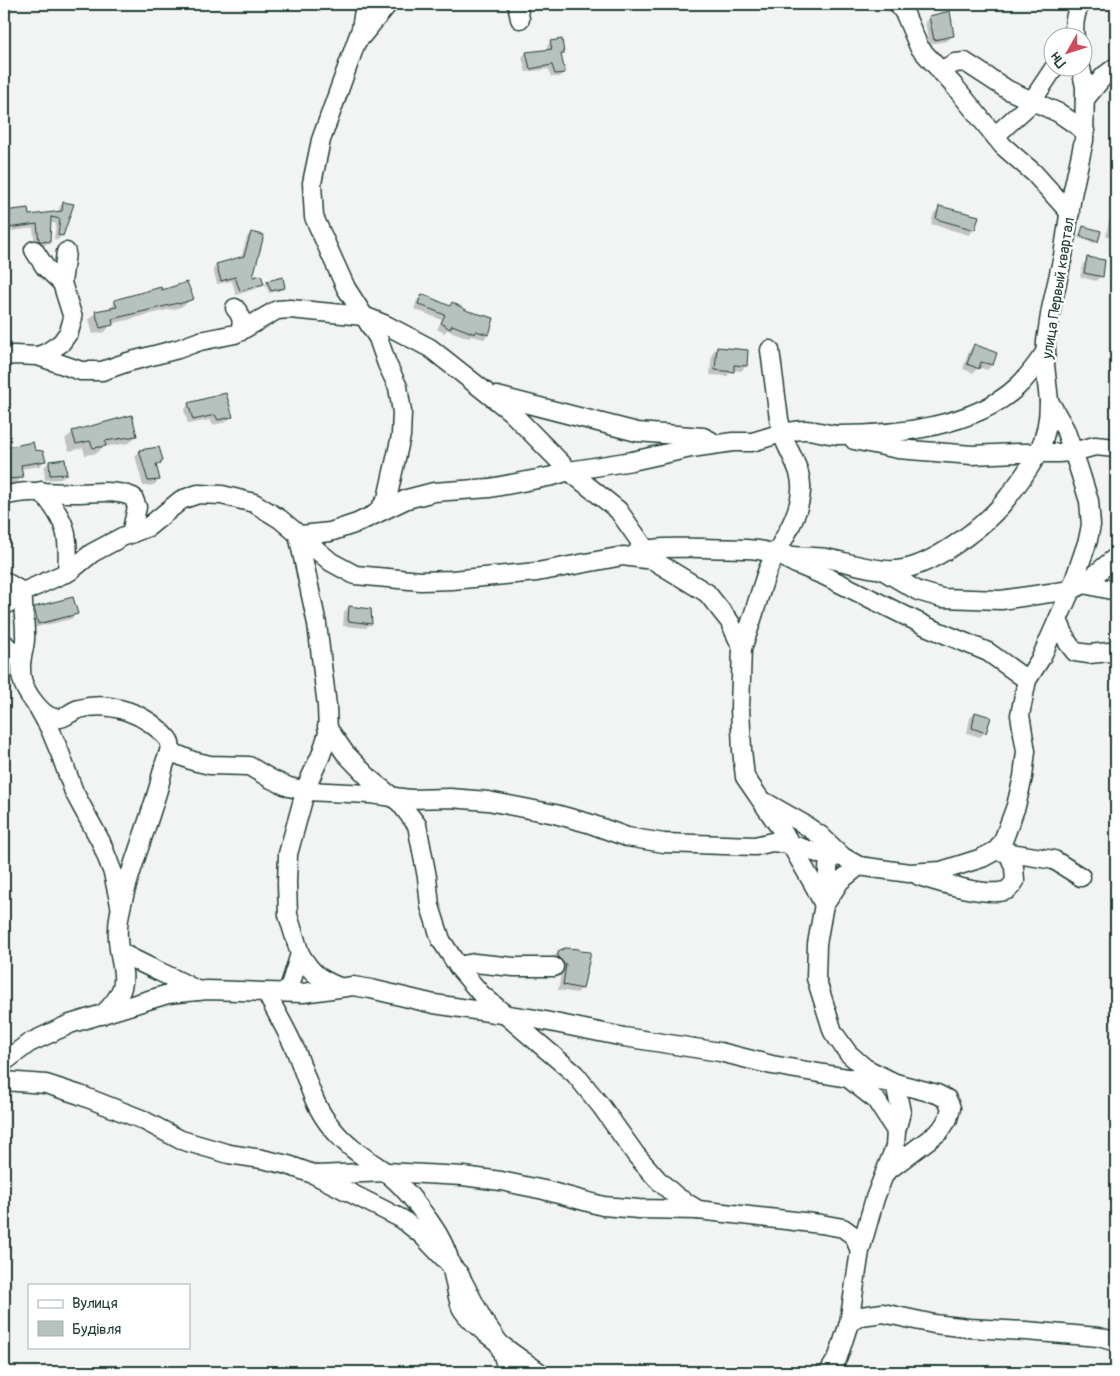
<svg xmlns="http://www.w3.org/2000/svg" width="1120" height="1376" font-family="Pangolin,sans-serif">
  <rect width="100%" height="100%" fill="#f2f3f3"/>
  <filter id="ink" filterUnits="userSpaceOnUse"><feTurbulence type="fractalNoise" baseFrequency=".02" numOctaves="2"/><feDisplacementMap in="SourceGraphic" scale="10" xChannelSelector="R" yChannelSelector="G"/><feConvolveMatrix kernelMatrix="1 2 1 2 8 2 1 2 1" color-interpolation-filters="sRGB"/></filter>
  <g filter="url(#ink)">
    <!-- shadow -->
    <g fill="#0003">
      <path d="M930 17 952 36 947 41 929 44 925 22Z"/>
      <path d="M551 42 562 53 560 56 563 73 560 77H551L549 69 526 72 522 57 526 53 548 51 547 46Z"/>
      <path d="M63 203 62 235 58 240 54 239 56 224 49 222V241L44 246 35 245 33 228 4 232 5 212 28 216 58 213 59 208Z"/>
      <path d="M939 208 974 230 969 235 931 224 934 213Z"/>
      <path d="M1114 215 1116 216V238L1106 236 1109 220Z"/>
      <path d="M1083 227 1097 241 1095 243 1078 238Z"/>
      <path d="M251 233 252 278 262 284 258 288 236 295 232 281 217 284 213 269 217 265 241 258 247 237Z"/>
      <path d="M1088 258 1101 276 1096 281 1080 277 1083 264Z"/>
      <path d="M268 282 283 287 281 290 269 293 265 284Z"/>
      <path d="M162 292 192 298 185 305 172 310 171 309 111 324 105 332 93 334 89 319 96 312 109 310 115 302Z"/>
      <path d="M422 295 449 307 452 303 488 335 484 339 471 336 469 338 447 330 444 333 437 329 442 320 414 309 417 300Z"/>
      <path d="M974 346 992 365 987 370 978 367 973 373 963 369 969 351Z"/>
      <path d="M717 348 746 366 741 371 733 370 727 376 710 375 712 353Z"/>
      <path d="M189 404 231 416 226 422 213 425 210 420 188 424 184 410Z"/>
      <path d="M73 432 136 436 129 443 103 447 97 453 85 455 83 448 69 451 65 439Z"/>
      <path d="M32 444 34 451 45 460 40 466 20 469 21 478 16 483 4 484V450Z"/>
      <path d="M140 451 159 462 156 467 159 480 154 485 143 486 135 456Z"/>
      <path d="M49 462 66 474 61 479 45 480 44 467Z"/>
      <path d="M349 607 371 623 366 628 343 626 344 612Z"/>
      <path d="M34 609 76 614 71 619 33 628 29 614Z"/>
      <path d="M975 713 985 732 980 737 967 733 970 718Z"/>
      <path d="M559 952 582 988 577 993 558 990 562 969 553 963V957Z"/>
    </g>
    <g fill="none" stroke-linecap="round" stroke-linejoin="round">
      <!-- stream -->
      <path stroke="#6d807b" stroke-width="4" d="M1116 1127V1148"/>
    </g>
    <!-- building -->
    <g fill="#b7c1bd" stroke="#1f3d34">
      <path d="M950 11 954 36 934 40 929 16Z"/>
      <path d="M562 39 564 54H561L565 73 555 74 552 65 530 69 526 52 552 49 550 41Z"/>
      <path d="M63 202 74 204 63 236 58 235 60 219 51 217 50 242 39 241 37 224 8 228 4 211 28 208 29 215 62 211Z"/>
      <path d="M939 206 979 216 975 230 936 219Z"/>
      <path d="M1083 226 1101 231 1098 242 1080 236Z"/>
      <path d="M251 232 264 235 253 277 261 275 264 284 240 291 235 277 221 281 216 264 244 256Z"/>
      <path d="M1087 257 1105 260 1103 277 1084 273Z"/>
      <path d="M283 277 285 288 271 291 267 281Z"/>
      <path d="M187 282 194 299 179 304 178 303 112 319 113 325 100 328 95 311 117 307 114 300 161 287 162 290Z"/>
      <path d="M422 294 450 306 452 302 468 311 494 318 489 335 476 331 475 334 452 325 450 329 441 323 445 315 418 304Z"/>
      <path d="M974 344 997 353 993 365 981 362 979 369 967 364Z"/>
      <path d="M717 347 748 350 747 366 734 365V372L715 370Z"/>
      <path d="M226 393 233 417 218 420 215 415 193 420 188 403Z"/>
      <path d="M132 415 137 436 105 441 106 446 93 448 90 441 76 444 72 431Z"/>
      <path d="M33 442 35 450 43 451 46 461 21 465 23 478 4 479V448Z"/>
      <path d="M159 447 163 460 160 462 161 464H156L160 480 148 481 139 450Z"/>
      <path d="M65 459 67 474 50 475 49 461Z"/>
      <path d="M73 597 78 614 38 624 34 607Z"/>
      <path d="M349 606 371 609 372 624 348 621Z"/>
      <path d="M975 712 991 717 986 733 972 728Z"/>
      <path d="M565 948 579 949 580 951 591 952 583 989 563 985 566 964H564L558 957V951Z"/>
    </g>
    <g fill="none" stroke-linecap="round" stroke-linejoin="round">
      <!-- minor casing -->
      <g stroke="#1f3d34" stroke-width="21">
        <g id="minor">
          <path d="M365 4 361 29 321 140 312 183 314 217 346 288 378 338 387 364 398 387 402 412 401 436 387 499 376 514"/>
          <path d="M517 4 520 19"/>
          <path d="M898 4 905 14 919 47 956 88 1003 146 1034 173 1070 213"/>
          <path d="M360 38 388 4"/>
          <path d="M1075 38C1073 26 1075 14 1080 4"/>
          <path d="M940 71 955 63 965 62 1008 90 1059 113 1085 131"/>
          <path d="M1085 99 1104 76 1116 67"/>
          <path d="M995 136 1030 104 1054 68"/>
          <path d="M34 250 45 267 62 283 73 318 69 332 61 343 48 352 38 356"/>
          <path d="M62 283 66 252"/>
          <path d="M235 308C242 316 243 321 240 332"/>
          <path d="M770 350 779 419 782 433C789 432 797 430 805 430 816 430 828 435 839 435 895 435 974 427 1017 387 1029 376 1037 364 1046 351"/>
          <path d="M4 357 13 355 38 356 81 371H102L128 362 178 349 200 341 235 334 277 310 290 309 364 316 386 325 430 348 511 412 569 471 618 510 653 560"/>
          <path d="M497 396 637 432 703 437 711 441"/>
          <path d="M854 440 898 449 972 455 1017 453H1058L1073 452 1095 446 1116 448"/>
          <path d="M41 491C66 520 70 534 67 573"/>
          <path d="M4 496C27 489 50 493 74 493 94 493 114 489 133 497L137 507 131 534"/>
          <path d="M301 535 330 532 357 523 407 499 434 492 490 488 553 476 569 471 632 461 691 448 733 442H752L782 433C788 453 803 469 801 491 799 520 778 545 767 572 758 597 752 623 742 648"/>
          <path d="M637 552C660 546 682 548 705 548 723 549 741 548 758 550 766 551 773 554 780 555 795 557 811 556 826 558 847 562 876 572 896 570 931 568 988 524 1008 497 1033 464 1049 444 1049 402"/>
          <path d="M785 558 796 564 825 576 928 627 988 652 1027 680"/>
          <path d="M882 570 918 591 942 598 1001 600 1071 590 1084 584 1116 557"/>
          <path d="M4 581 23 592 70 571 92 553 122 537 148 527 181 500 198 494 222 495 254 503 280 519 331 562 355 575 421 581 452 580 537 572 623 556 653 560 707 593 730 622 742 648 740 708 742 750 745 777 787 838 815 887 824 905"/>
          <path d="M1084 584 1116 591"/>
          <path d="M23 592C22 606 25 619 25 634 26 644 22 653 21 664 21 668 21 674 22 679 25 692 41 716 55 718 64 720 71 711 79 709 111 700 147 714 168 739 170 742 171 746 170 750 169 753 167 757 166 760 163 768 161 777 159 786 151 814 141 841 132 869 126 889 119 908 118 928 115 967 140 981 102 1015"/>
          <path d="M4 606 23 592"/>
          <path d="M1058 620 1068 643 1075 652 1089 654 1109 652 1116 654"/>
          <path d="M4 643 21 662"/>
          <path d="M39 709 50 729 60 753 74 792 101 842 113 873 120 905"/>
          <path d="M327 727 345 753 371 780 400 803 417 825 427 877 430 906 441 940 459 968 481 994 575 1074 601 1106 636 1155 658 1180 677 1197 698 1210"/>
          <path d="M169 751 193 761 210 765 249 766 271 779 289 787 306 791 370 794 410 799 450 798 488 801 555 814 588 823 627 837 664 843 755 846 772 842 790 844 823 855 843 857"/>
          <path d="M767 803 802 823 821 836 827 848 829 855 827 887 817 944 816 978 833 1032 848 1053 865 1068 895 1083 901 1112 896 1131 895 1147 875 1198 860 1251 849 1323 838 1357 829 1372"/>
          <path d="M821 836 843 857 859 866 909 873 941 871 982 858 997 850 1003 841 1016 806 1023 777 1026 751 1020 715 1027 680 1041 658 1071 590 1088 540 1091 525 1089 501 1078 466 1065 429 1049 401 1045 365 1046 341 1051 309 1063 256 1072 195 1084 140 1085 87 1081 68"/>
          <path d="M998 851 1054 860 1081 877"/>
          <path d="M919 876C937 882 990 898 1007 890 1010 888 1013 884 1015 881L1014 867 1008 852"/>
          <path d="M827 901 840 881 859 866"/>
          <path d="M120 952C145 966 173 977 198 991"/>
          <path d="M300 954C312 974 318 978 339 987"/>
          <path d="M458 966 474 963 514 967H554"/>
          <path d="M266 992 303 993 353 986 371 989 434 1004 535 1019 624 1037 720 1052 772 1065 848 1078 895 1083 937 1094 947 1099 951 1108 948 1119 940 1131 887 1171"/>
          <path d="M288 992 300 954 288 915 287 883 288 854 307 785 321 755 328 733 327 706 317 624 298 534"/>
          <path d="M4 1062 29 1043 70 1024 168 994 207 990 266 992C275 1011 287 1030 295 1049 307 1077 312 1105 332 1128 347 1147 365 1158 384 1171 402 1184 417 1204 430 1222 440 1236 447 1249 451 1266 455 1279 456 1294 461 1307 469 1325 521 1359 539 1372"/>
          <path d="M848 1078 876 1100 896 1131"/>
          <path d="M4 1081 46 1084 80 1095 141 1119 181 1140 229 1154 262 1159 288 1165 313 1174 402 1219 422 1235 459 1274 483 1320 499 1343 508 1372"/>
          <path d="M317 1175 386 1172 463 1176 501 1181 544 1190 603 1206 639 1209 698 1210 821 1224 843 1228 854 1236 860 1251"/>
          <path d="M849 1323 861 1316 883 1313 934 1324 969 1328 1026 1331 1099 1337 1116 1342"/>
        </g>
      </g>
      <!-- minor -->
      <use href="#minor" stroke="#fff" stroke-width="18"/>
    </g>
  </g>
  <g text-anchor="middle" stroke-width="5" stroke-linejoin="round" paint-order="stroke">
    <!-- street labels -->
    <g font-size="15" fill="#1f3d34" stroke="#fff">
      <text transform="translate(1058 288) rotate(-81)" y="5">улица Первый квартал</text>
    </g>
  </g>
  <!-- margin -->
  <rect width="1120" height="1376" fill="none" stroke="#fff" stroke-width="20"/>
  <rect x="10" y="10" width="1100" height="1356" fill="none" stroke="#1f3d34" stroke-width="2" filter="url(#ink)"/>
  <!-- legend -->
  <rect x="28" y="1284" width="162" height="65" fill="#ffffff" stroke="#a5b1ae"/>
  <rect x="38" y="1300" width="25" height="8" fill="#ffffff" stroke="#a5b1ae"/>
  <text x="72" y="1308" font-size="15" fill="#1f3d34">Вулиця</text>
  <rect x="38" y="1321" width="25" height="15" fill="#b7c1bd" stroke="#a5b1ae"/>
  <text x="72" y="1334" font-size="15" fill="#1f3d34">Будівля</text>
  <!-- north arrow -->
  <g transform="translate(1068 52) rotate(231)"><circle r="24" fill="#ffffff" stroke="#a5b1ae"/>
  <path d="M0-4L9 19L0 12L-9 19Z" fill="#d1495b"/>
  <text y="-8" font-size="14" font-weight="bold" text-anchor="middle" fill="#1f3d34">Пн</text>
  </g>
</svg>
